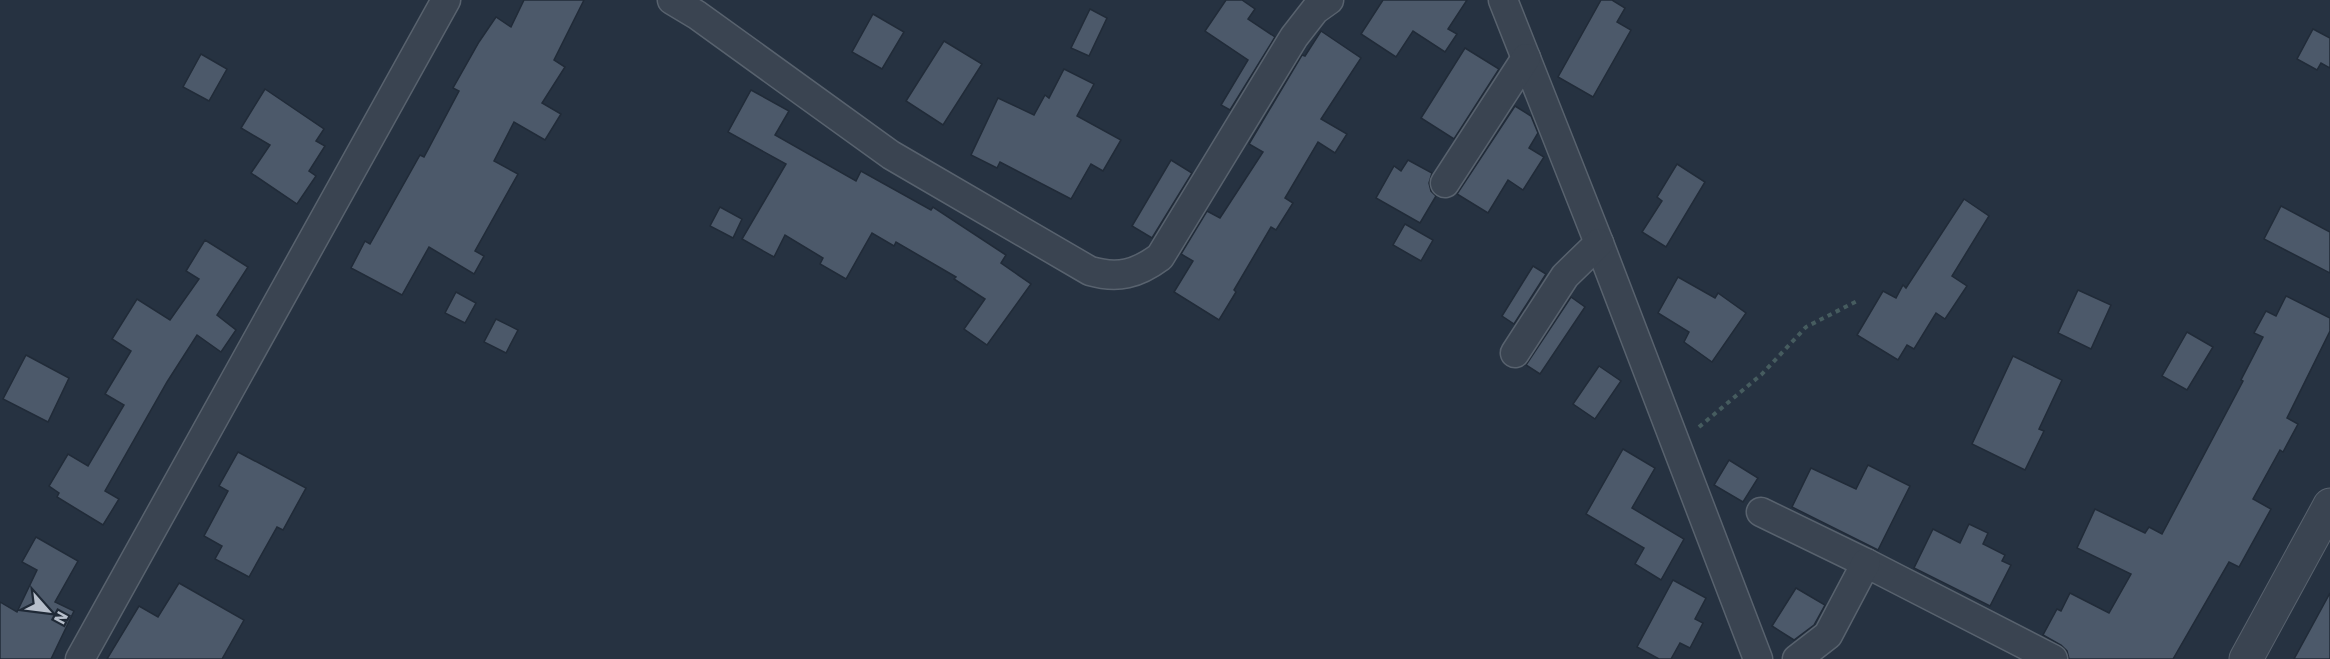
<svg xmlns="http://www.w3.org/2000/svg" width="2330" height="659" font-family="'IBM Plex Sans',sans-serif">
  <rect width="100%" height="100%" fill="#263241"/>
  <!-- building -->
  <g fill="#4c596a" stroke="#212b38" stroke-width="1.5">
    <path d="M524 0H584L554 60 565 67 542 103 561 114 545 140 514 122 494 161 518 174 475 251 484 256 474 274 429 247 402 295 351 268 365 241 370 244 420 155 424 157 459 91 453 88 479 42 496 17 511 27Z"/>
    <path d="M1226 0H1242L1255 9 1248 19 1275 37 1230 110 1221 105 1248 60 1205 31Z"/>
    <path d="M1383 0H1467L1448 29 1457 34 1445 52 1413 31 1396 57 1361 34Z"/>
    <path d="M1601 0H1612L1625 8 1617 22 1631 30 1593 97 1558 77Z"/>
    <path d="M1090 9 1107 18 1089 56 1071 48Z"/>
    <path d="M873 14 904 32 882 69 852 52Z"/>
    <path d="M2313 29 2330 38V68L2321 63 2317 70 2297 59Z"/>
    <path d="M1321 31 1361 58 1321 119 1347 134 1335 153 1318 142 1285 198 1293 203 1276 230 1271 227 1234 290 1236 292 1219 320 1174 292 1193 261 1181 254 1207 211 1220 218 1263 152 1249 144 1302 55 1305 56Z"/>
    <path d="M944 41 982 64 943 125 906 101Z"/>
    <path d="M1465 48 1499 69 1454 139 1421 118Z"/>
    <path d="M201 54 227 69 209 101 183 87Z"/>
    <path d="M1064 69 1094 84 1077 116 1121 140 1103 171 1091 164 1071 199 1000 162 997 168 971 155 998 98 1034 115 1045 95 1049 98Z"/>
    <path d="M265 89 324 129 316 141 325 146 309 171 316 176 297 204 251 173 270 145 241 128Z"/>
    <path d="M751 90 789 111 775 135 856 181 861 171 931 210 933 207 1006 255 1001 263 1031 284 987 345 964 329 985 299 954 279 956 277 896 242 894 246 872 233 846 279 820 264 823 258 785 235 774 257 742 239 786 164 728 132Z"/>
    <path d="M1515 106 1531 116 1538 133 1529 148 1544 157 1523 190 1508 180 1488 213 1457 194Z"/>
    <path d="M1171 160 1192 173 1152 238 1132 226Z"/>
    <path d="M1408 160 1432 173 1429 183 1431 191 1436 196 1420 223 1376 198 1394 166 1401 171Z"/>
    <path d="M1677 164 1705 182 1666 247 1642 232 1662 201 1657 197Z"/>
    <path d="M1964 199 1989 216 1952 276 1967 286 1945 319 1936 313 1914 349 1907 345 1898 360 1857 335 1883 291 1896 298 1903 285 1906 288Z"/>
    <path d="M2281 206 2330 232V273L2264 239Z"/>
    <path d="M720 207 742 219 733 238 710 226Z"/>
    <path d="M1405 224 1433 240 1421 261 1393 245Z"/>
    <path d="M205 240 248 267 217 315 236 330 221 352 197 335 167 382 105 491 119 499 103 525 57 497 59 493 49 486 68 454 88 466 124 405 105 394 131 351 112 339 137 299 170 320 199 279 186 271Z"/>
    <path d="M1533 266 1546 274 1514 324 1502 316Z"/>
    <path d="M1678 277 1715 298 1718 293 1746 313 1712 362 1684 342 1689 332 1658 313Z"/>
    <path d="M2078 290 2111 305 2091 349 2058 333Z"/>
    <path d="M456 292 476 303 465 323 445 313Z"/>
    <path d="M2286 296 2330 318V331L2287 418 2298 424 2283 452 2280 450 2253 499 2271 509 2239 567 2229 562 2173 659H2069L2067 651 2061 645 2043 635 2057 609 2061 611 2070 593 2109 613 2131 574 2077 548 2095 509 2145 533 2149 527 2162 534 2243 381 2241 380 2263 337 2254 333 2266 311 2276 316Z"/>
    <path d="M1571 297 1585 307 1540 374 1526 365Z"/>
    <path d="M496 319 518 330 506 353 484 342Z"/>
    <path d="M2187 332 2213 347 2187 390 2162 376Z"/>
    <path d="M26 355 69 378 48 422 3 399Z"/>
    <path d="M2013 356 2062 380 2039 429 2044 431 2025 470 1972 444Z"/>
    <path d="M1599 366 1621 381 1595 419 1573 404Z"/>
    <path d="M1623 449 1655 468 1632 508 1684 539 1661 580 1635 564 1644 548 1586 514Z"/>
    <path d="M238 452 306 488 283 530 277 527 249 577 215 559 222 546 204 536 228 491 219 486Z"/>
    <path d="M1729 460 1758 478 1743 502 1714 485Z"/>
    <path d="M1868 465 1910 486 1878 550 1792 507 1811 468 1856 489Z"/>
    <path d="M1969 524 1988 533 1983 544 2005 555 2002 561 2011 565 1990 606 1914 568 1933 529 1960 543Z"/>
    <path d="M36 537 78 561 55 602 74 611 51 659H0V602L17 612 37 570 22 562Z"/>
    <path d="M1673 580 1706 598 1695 619 1703 623 1690 648 1680 643 1671 659H1659L1637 647Z"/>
    <path d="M179 583 244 620 222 659H107L139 606 158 617Z"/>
    <path d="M1796 588 1825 605 1814 625 1794 640 1772 626Z"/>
    <path d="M2330 593V659H2294Z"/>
  </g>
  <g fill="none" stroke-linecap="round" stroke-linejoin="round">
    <!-- minor casing -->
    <g stroke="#58626e" stroke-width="31">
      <g id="minor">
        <path d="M672 0 697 15 891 155 1090 271C1118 279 1137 274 1160 257L1294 37 1315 10 1329 0"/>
        <path d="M1503 0 1599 243 1758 659"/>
        <path d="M1445 183 1526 58"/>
        <path d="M1515 353 1565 276 1599 243"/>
        <path d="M1761 512 1866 563 2053 659"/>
        <path d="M80 659 446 0"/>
        <path d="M1797 659 1828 635 1866 563"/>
      </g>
    </g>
    <!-- tertiary casing -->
    <g stroke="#58626e" stroke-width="35">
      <path id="tertiary" d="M2246 659 2330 505"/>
    </g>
    <!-- path -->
    <path stroke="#465c5f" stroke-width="4" stroke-dasharray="4.5 4.5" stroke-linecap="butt" d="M1699 427 1762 374 1806 327 1859 300"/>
    <!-- minor -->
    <use href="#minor" stroke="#3a4451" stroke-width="28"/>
    <!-- tertiary -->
    <use href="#tertiary" stroke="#3a4451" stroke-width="33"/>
  </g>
  <!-- north arrow -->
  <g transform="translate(48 611) rotate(118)" stroke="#1f2936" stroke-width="4.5" paint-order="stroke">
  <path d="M0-4.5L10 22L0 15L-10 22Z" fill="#b7bfcb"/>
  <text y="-9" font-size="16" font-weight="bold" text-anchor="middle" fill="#b7bfcb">N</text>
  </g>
</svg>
